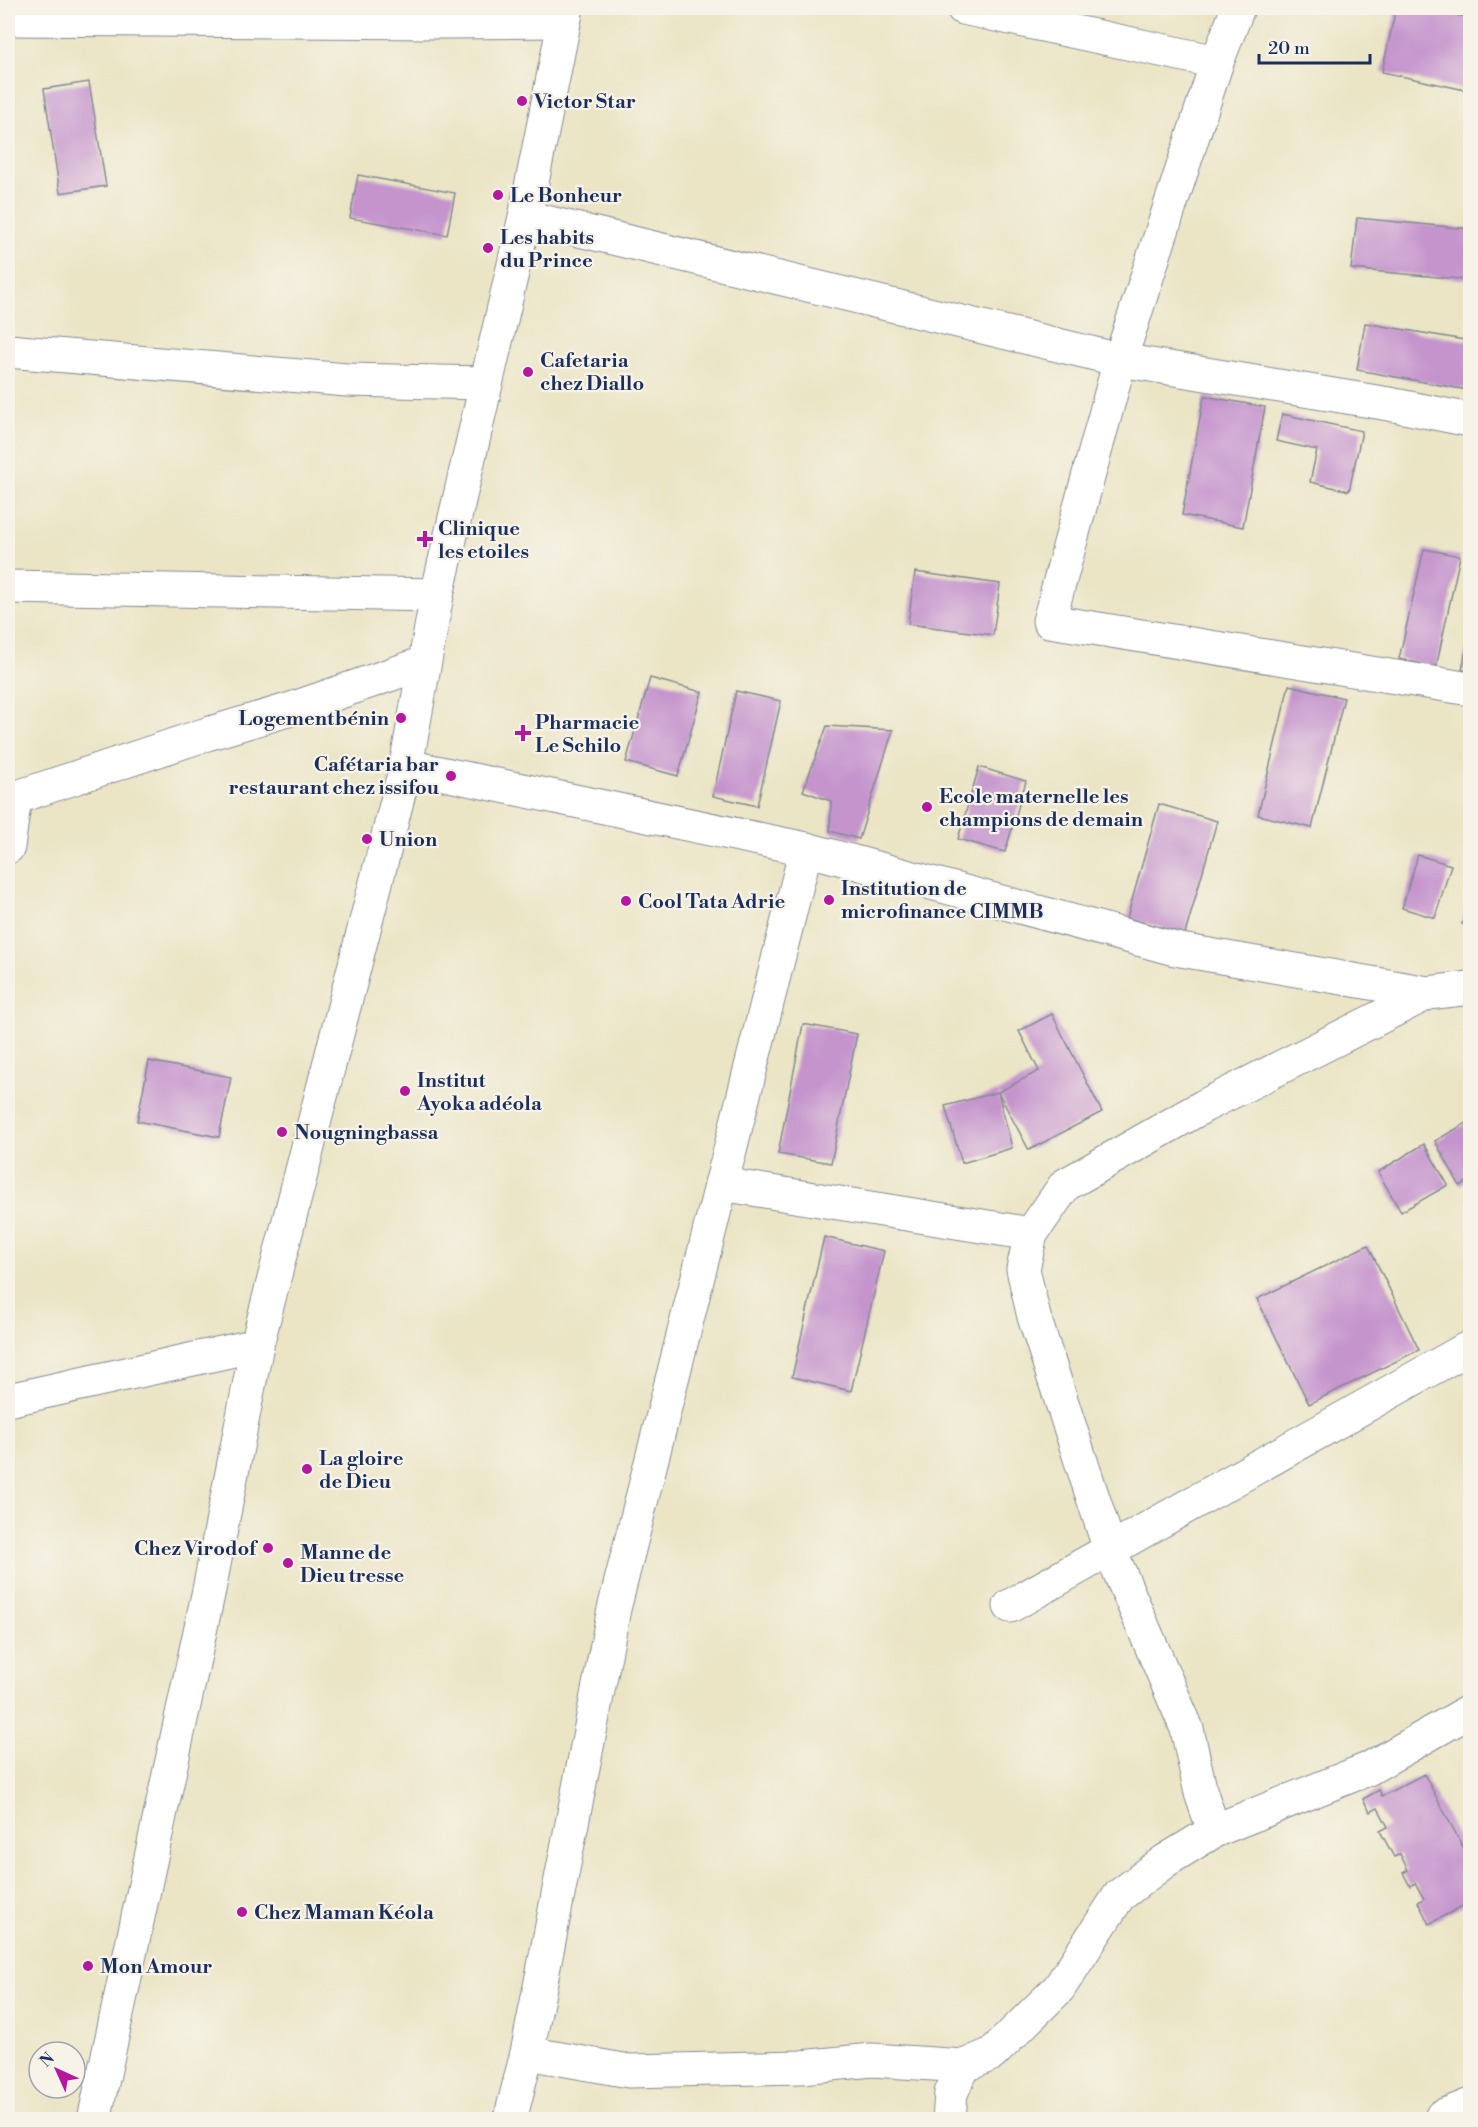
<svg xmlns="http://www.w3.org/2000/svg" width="1478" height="2127" font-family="'Libre Bodoni',serif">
  <rect width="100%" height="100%" fill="#f7f3e8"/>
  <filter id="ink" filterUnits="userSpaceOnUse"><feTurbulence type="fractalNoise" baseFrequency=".0167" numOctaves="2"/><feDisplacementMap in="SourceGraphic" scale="12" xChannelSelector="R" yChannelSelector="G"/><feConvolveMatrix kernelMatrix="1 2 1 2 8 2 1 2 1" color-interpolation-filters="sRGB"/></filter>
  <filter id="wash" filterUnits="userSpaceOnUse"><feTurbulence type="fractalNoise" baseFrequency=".008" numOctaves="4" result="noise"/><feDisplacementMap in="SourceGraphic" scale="24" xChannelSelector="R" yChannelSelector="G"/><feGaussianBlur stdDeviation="1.35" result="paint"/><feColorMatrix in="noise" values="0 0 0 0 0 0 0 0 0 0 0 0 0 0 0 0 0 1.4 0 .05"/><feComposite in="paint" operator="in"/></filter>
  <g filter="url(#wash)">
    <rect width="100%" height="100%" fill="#ebe5c6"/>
    <g id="blocks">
      <!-- building -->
      <g fill="#c594cd">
        <path d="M1396 8H1422L1470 18V91L1382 72Z"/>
        <path d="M89 82 106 186 60 193 44 89Z"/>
        <path d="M358 175 455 193 447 235 350 218Z"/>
        <path d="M1357 218 1470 229V280L1351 269Z"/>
        <path d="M1365 323 1470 341V374L1468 390 1357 370Z"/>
        <path d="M1204 396 1265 407 1243 527 1182 515Z"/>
        <path d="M1282 414 1362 431 1349 491 1310 482 1317 450 1276 441Z"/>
        <path d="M1424 549 1460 556 1436 667 1399 659Z"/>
        <path d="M915 572 1000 584 993 635 908 624Z"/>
        <path d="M1469 636H1470V671L1462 670Z"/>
        <path d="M650 678 702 692 678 776 626 762Z"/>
        <path d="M1289 685 1344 698 1312 828 1258 815Z"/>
        <path d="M736 691 781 701 757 806 713 796Z"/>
        <path d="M827 726 893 730 859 839 830 831 831 801 803 791Z"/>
        <path d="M979 767 1026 781 1005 852 958 839Z"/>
        <path d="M1159 804 1217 821 1185 934 1127 918Z"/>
        <path d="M1418 855 1451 865 1435 918 1402 908Z"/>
        <path d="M1470 892V925L1462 924Z"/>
        <path d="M1052 1014 1102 1112 1029 1150 998 1092 1039 1071 1019 1031Z"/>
        <path d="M803 1024 857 1034 831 1163 778 1154Z"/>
        <path d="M149 1061 231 1077 219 1137 137 1121Z"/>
        <path d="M998 1092 1012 1148 962 1163 945 1106Z"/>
        <path d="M1470 1121V1180L1460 1186 1435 1141Z"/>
        <path d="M1424 1144 1448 1185 1401 1212 1378 1172Z"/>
        <path d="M824 1237 884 1251 851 1391 792 1377Z"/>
        <path d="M1368 1245 1419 1350 1309 1404 1257 1299Z"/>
        <path d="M1424 1774 1463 1847 1470 1843V1902L1429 1924 1418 1902 1424 1899 1415 1883 1410 1886 1403 1873 1408 1870 1400 1854 1394 1857 1380 1831 1388 1827 1378 1808 1370 1812 1363 1799 1379 1790 1382 1796Z"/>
      </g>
    </g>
  </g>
  <g filter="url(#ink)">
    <use href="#blocks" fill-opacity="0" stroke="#838a92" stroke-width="1.5"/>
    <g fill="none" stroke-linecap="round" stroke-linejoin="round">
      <!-- minor casing -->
      <g stroke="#838a92" stroke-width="35">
        <g id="minor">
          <path d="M963 8 1217 62"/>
          <path d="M1238 8 1217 62 1120 360 1049 621 1470 689"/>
          <path d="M8 19 444 22 564 21"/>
          <path d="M525 217 1120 360 1389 404 1470 420"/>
          <path d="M8 351 347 380 485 383"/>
          <path d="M8 587 437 595"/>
          <path d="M406 766 806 849 1175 949 1428 993 1470 988"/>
          <path d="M8 800 207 734 291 709 424 663"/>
          <path d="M8 847 15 798"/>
          <path d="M721 1184 1031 1234"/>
          <path d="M8 1400 257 1345"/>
          <path d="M1010 1606 1470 1347"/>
          <path d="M1214 1831 1368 1769 1470 1711"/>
          <path d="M527 2053 629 2071 801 2067 872 2060 964 2066"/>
          <path d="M1442 2116 1470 2105"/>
          <path d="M510 2120 527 2053 614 1609 806 849"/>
          <path d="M949 2120 951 2093 964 2066 992 2054 1059 1988 1119 1896 1165 1861 1214 1831 1201 1793 1187 1729 1110 1550 1034 1317 1023 1269 1031 1234 1065 1185 1204 1106 1428 993"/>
        </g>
      </g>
      <!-- major casing -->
      <g stroke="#838a92" stroke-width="35">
        <path id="major" d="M94 2120 209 1590 257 1345 406 766 437 595 525 217 567 8"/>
      </g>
      <!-- minor -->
      <use href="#minor" stroke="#fff" stroke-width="33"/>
      <!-- major -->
      <use href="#major" stroke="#fff" stroke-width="33"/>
    </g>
  </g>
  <!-- markers -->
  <g fill="#b5179e" stroke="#f7f3e8" stroke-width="2">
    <circle cx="522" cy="101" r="6"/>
    <circle cx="498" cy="195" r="6"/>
    <circle cx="488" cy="248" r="6"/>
    <circle cx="528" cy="372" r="6"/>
    <path d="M422 530h6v6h6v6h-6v6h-6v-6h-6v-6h6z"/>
    <circle cx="401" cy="718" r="6"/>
    <path d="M520 724h6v6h6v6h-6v6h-6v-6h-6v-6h6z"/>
    <circle cx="451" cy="776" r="6"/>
    <circle cx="927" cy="807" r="6"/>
    <circle cx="367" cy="839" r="6"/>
    <circle cx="829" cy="900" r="6"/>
    <circle cx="626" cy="901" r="6"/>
    <circle cx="405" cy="1091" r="6"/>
    <circle cx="282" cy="1132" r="6"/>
    <circle cx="307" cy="1469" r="6"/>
    <circle cx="268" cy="1548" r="6"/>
    <circle cx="288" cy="1563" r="6"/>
    <circle cx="242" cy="1912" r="6"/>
    <circle cx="88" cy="1966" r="6"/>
  </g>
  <g text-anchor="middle" stroke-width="4.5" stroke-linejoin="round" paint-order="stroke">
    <!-- poi labels -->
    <g font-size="20" font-weight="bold" fill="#1b2f5e" stroke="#f7f3e8" text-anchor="start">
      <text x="534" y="108">Victor Star</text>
      <text x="510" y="202">Le Bonheur</text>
      <text x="500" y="244">Les habits<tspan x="500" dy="23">du Prince</tspan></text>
      <text x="540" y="367">Cafetaria<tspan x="540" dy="23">chez Diallo</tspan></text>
      <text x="438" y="535">Clinique<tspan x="438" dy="23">les etoiles</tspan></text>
      <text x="389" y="725" text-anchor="end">Logementbénin</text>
      <text x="535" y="729">Pharmacie<tspan x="535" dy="23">Le Schilo</tspan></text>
      <text x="439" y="771" text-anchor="end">Cafétaria bar<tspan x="439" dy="23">restaurant chez issifou</tspan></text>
      <text x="939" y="803">Ecole maternelle les<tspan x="939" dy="23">champions de demain</tspan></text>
      <text x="379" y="846">Union</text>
      <text x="841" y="895">Institution de<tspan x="841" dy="23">microfinance CIMMB</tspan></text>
      <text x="638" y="908">Cool Tata Adrie</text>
      <text x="417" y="1087">Institut<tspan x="417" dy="23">Ayoka adéola</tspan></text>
      <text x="294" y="1139">Nougningbassa</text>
      <text x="319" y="1465">La gloire<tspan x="319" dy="23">de Dieu</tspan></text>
      <text x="256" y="1555" text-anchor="end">Chez Virodof</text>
      <text x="300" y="1559">Manne de<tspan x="300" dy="23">Dieu tresse</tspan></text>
      <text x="254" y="1919">Chez Maman Kéola</text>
      <text x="100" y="1973">Mon Amour</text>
    </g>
  </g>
  <!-- margin -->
  <rect width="1478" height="2127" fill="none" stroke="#f7f3e8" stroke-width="30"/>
  <!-- north arrow -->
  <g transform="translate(57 2070) rotate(315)"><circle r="28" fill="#f7f3e8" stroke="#9fa5b1" stroke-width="1.5"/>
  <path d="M0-4.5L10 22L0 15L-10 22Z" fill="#b5179e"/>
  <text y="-9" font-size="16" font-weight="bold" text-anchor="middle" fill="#1b2f5e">N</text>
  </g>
  <!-- scale -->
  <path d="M1259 54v9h111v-9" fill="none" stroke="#1b2f5e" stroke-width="3"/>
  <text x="1268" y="54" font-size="18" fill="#1b2f5e" stroke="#f7f3e8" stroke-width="4.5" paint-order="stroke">20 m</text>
</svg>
